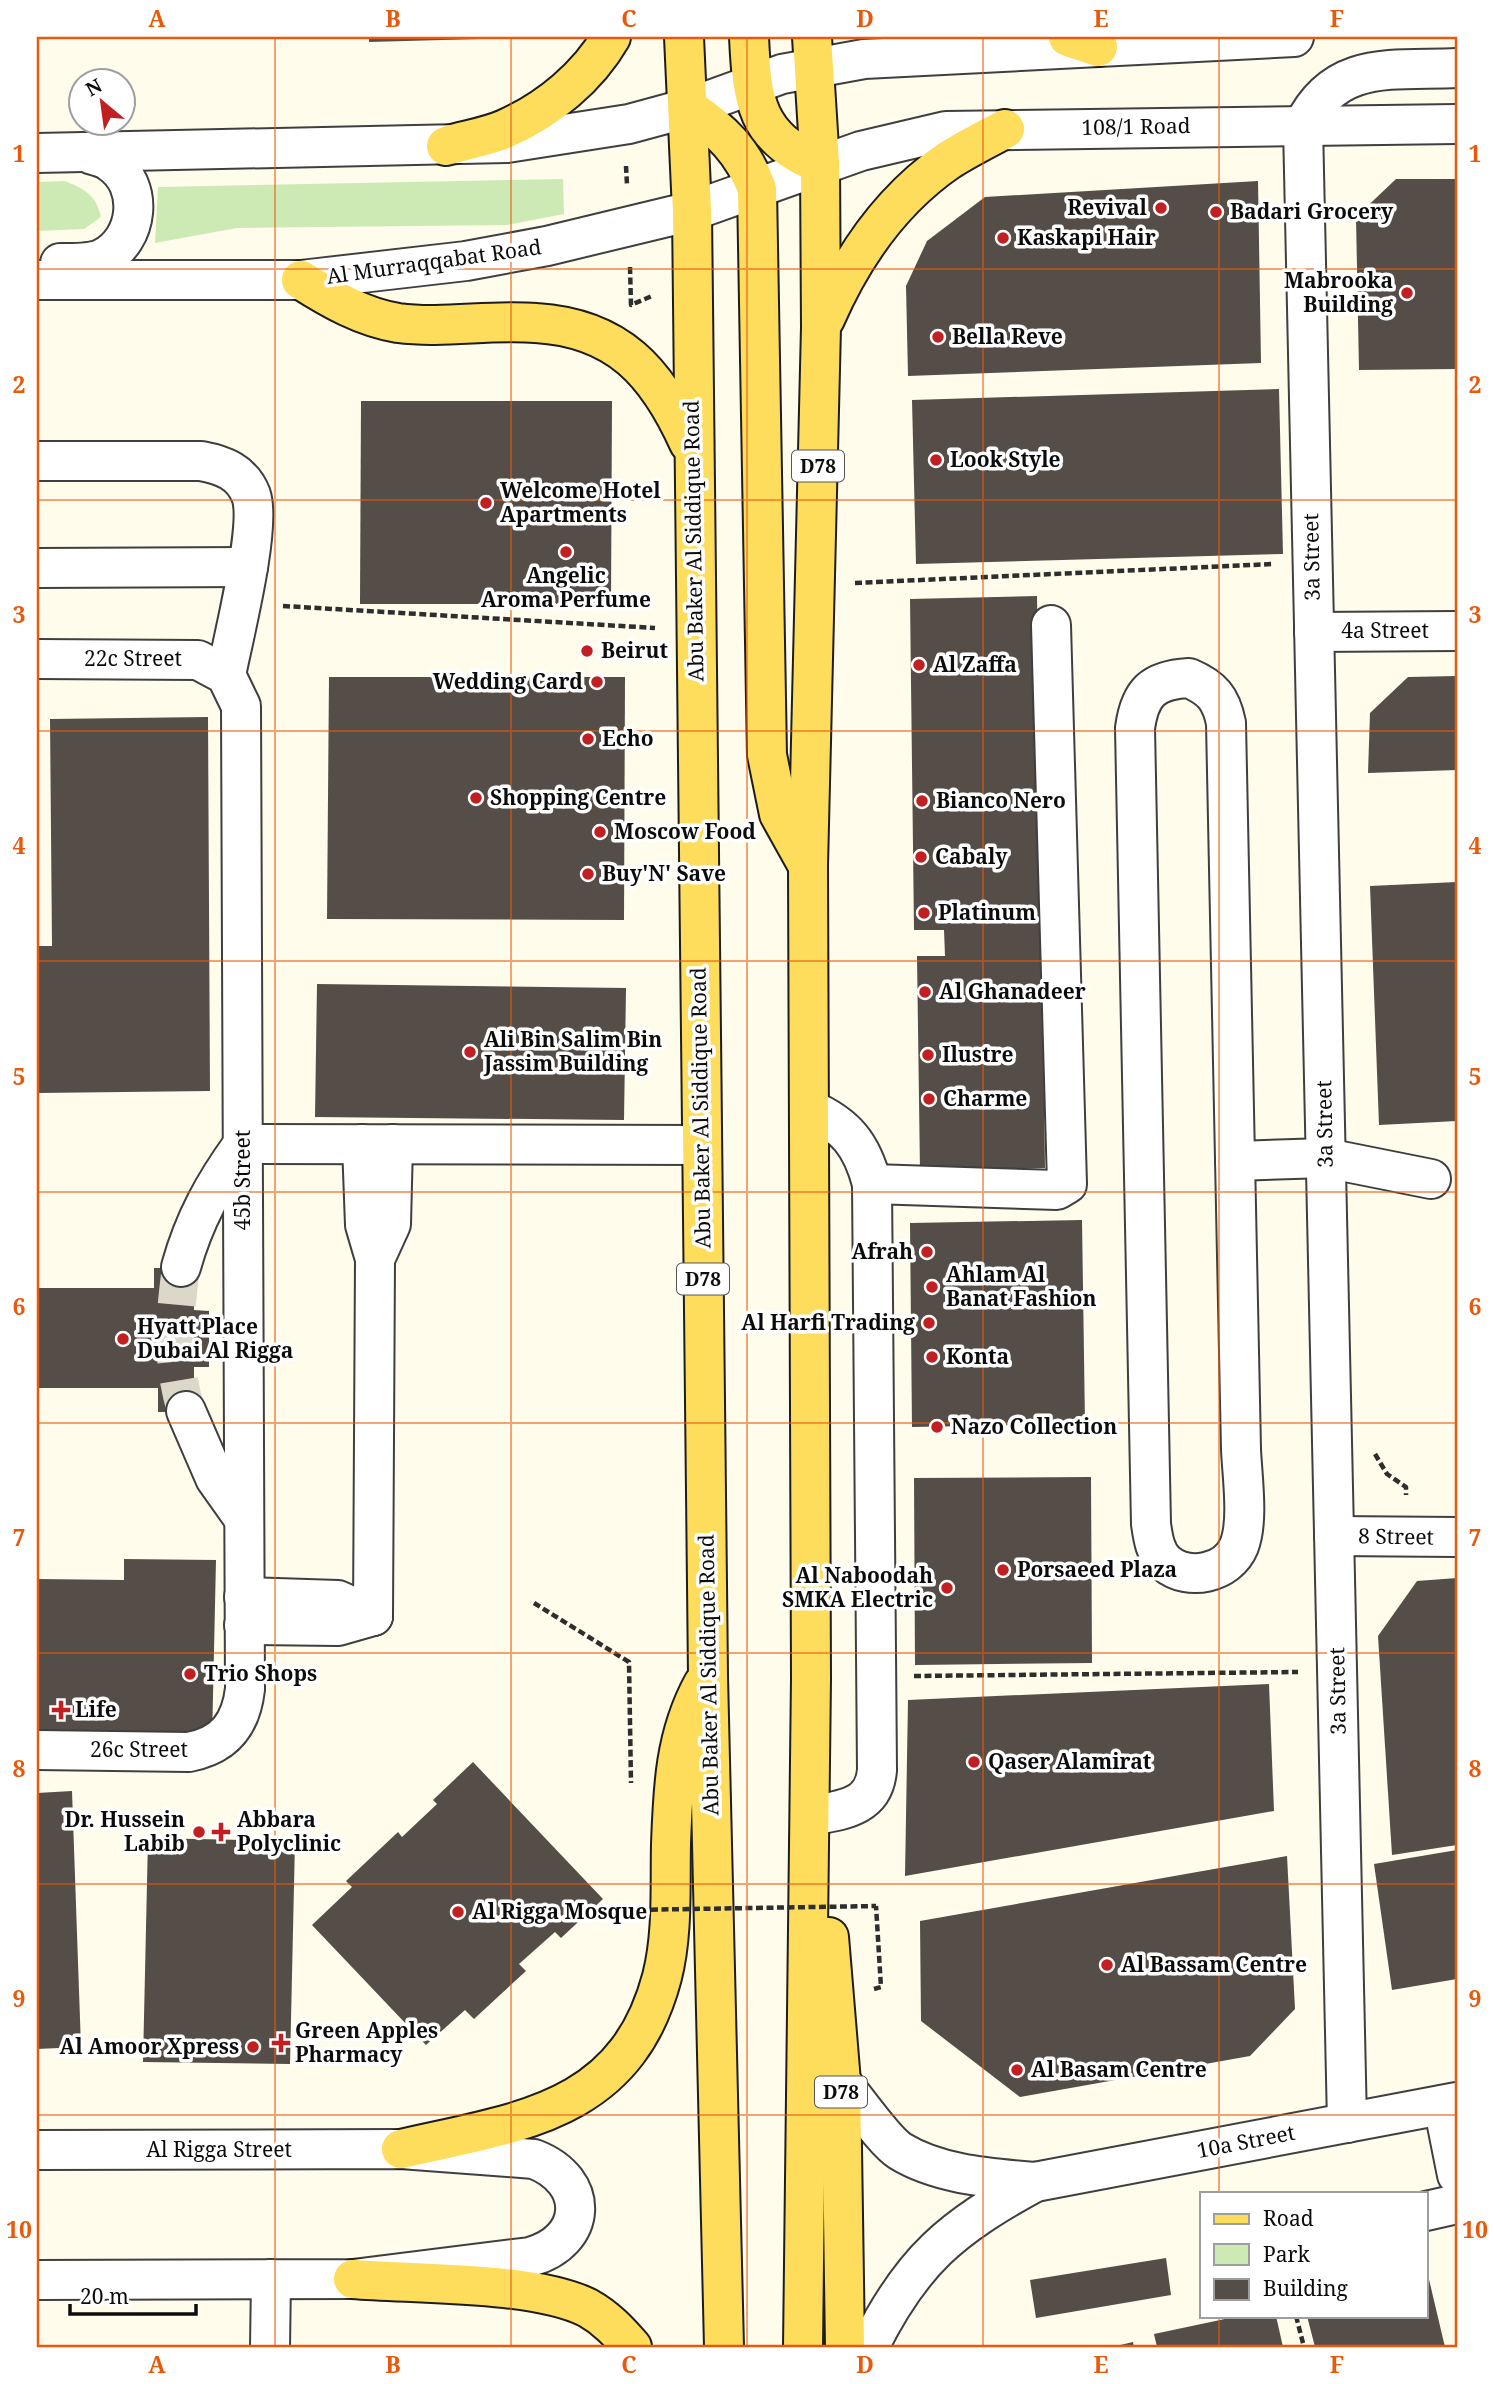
<svg xmlns="http://www.w3.org/2000/svg" width="1494" height="2384" font-family="'Noto Serif',serif">
  <rect width="100%" height="100%" fill="#fffceb"/>
  <!-- green -->
  <g fill="#ceeab4">
    <path d="M563 179 564 214 507 225 237 228 155 243 158 187Z"/>
    <path d="M64 181C84 188 96 195 101 217L84 229 37 231V182Z"/>
  </g>
  <!-- building -->
  <g fill="#554d48">
    <path d="M369 37H479V39L369 42Z"/>
    <path d="M1396 179H1457V369L1359 370 1356 217Z"/>
    <path d="M1258 181 1261 363 908 376 906 286 927 241 985 197Z"/>
    <path d="M1279 389 1283 554 916 564 912 400Z"/>
    <path d="M361 401H612L611 604H360Z"/>
    <path d="M1037 596 1045 1168 920 1171 917 956H945L944 930H914L910 599Z"/>
    <path d="M1457 676V770L1368 773 1370 713 1408 677Z"/>
    <path d="M329 677H625L624 920 327 919Z"/>
    <path d="M208 717 210 1091 37 1093V946H52L50 719Z"/>
    <path d="M1457 882V1121L1379 1125 1370 886Z"/>
    <path d="M317 984 626 988 624 1120 315 1117Z"/>
    <path d="M1082 1220 1085 1424 912 1427 910 1223Z"/>
    <path d="M154 1268H195L194 1310 209 1311V1367H194V1412H158V1388H37V1288H154Z"/>
    <path d="M1091 1477 1092 1663 915 1665 914 1478Z"/>
    <path d="M124 1559 216 1560 212 1741 37 1738V1579L124 1580Z"/>
    <path d="M1457 1578V1845L1392 1855 1378 1636 1417 1581Z"/>
    <path d="M1269 1684 1274 1811 905 1876 908 1700Z"/>
    <path d="M473 1762 603 1899 561 1938 555 1932 519 1964 526 1971 474 2019 465 2010 426 2045 312 1925 352 1887 346 1881 398 1832 402 1837 437 1804 433 1800Z"/>
    <path d="M72 1791 81 2047 37 2049V1793Z"/>
    <path d="M148 1838 295 1841 290 2064 143 2062Z"/>
    <path d="M1457 1850V1979L1392 1990 1374 1864Z"/>
    <path d="M1287 1856 1295 2009 1250 2056 1020 2097 921 2021 920 1921Z"/>
    <path d="M1166 2258 1171 2295 1036 2318 1030 2280Z"/>
    <path d="M1427 2271 1445 2347H1315L1307 2316H1426Z"/>
    <path d="M1239 2316H1276L1283 2347H1157L1154 2334Z"/>
    <path d="M1133 2342 1134 2347H1116V2346Z"/>
  </g>
  <g fill="none" stroke-linecap="round" stroke-linejoin="round">
    <!-- minor-tunnel -->
    <path stroke="#dbd8ca" stroke-width="38" stroke-dasharray="38 19" stroke-linecap="butt" d="M181 1267C174 1322 171 1358 186 1411"/>
    <!-- minor casing -->
    <g stroke="#3f3f3f" stroke-width="42">
      <g id="minor">
        <path d="M37 153 507 143 629 124 688 108 782 74 864 59 1294 37"/>
        <path d="M60 263C73 263 91 264 103 258 139 240 145 185 110 162 105 158 96 156 90 154"/>
        <path d="M37 280H301L466 261 547 246 692 211 861 151 946 131 1457 124"/>
        <path d="M37 461H201C223 465 242 472 251 495 262 526 233 639 226 675"/>
        <path d="M37 568 248 567"/>
        <path d="M1314 632 1457 631"/>
        <path d="M37 659 198 660 226 675 241 706 245 1689C241 1724 225 1745 189 1752L37 1750"/>
        <path d="M1189 678C1212 688 1221 698 1226 723L1241 1449C1242 1475 1249 1521 1239 1546 1228 1573 1189 1582 1166 1563 1155 1553 1153 1538 1151 1524L1135 728C1140 692 1153 680 1189 678Z"/>
        <path d="M809 1109C846 1125 862 1145 872 1184L877 1770C874 1808 842 1810 810 1816"/>
        <path d="M362 1144 365 1225 375 1259 373 1616"/>
        <path d="M1235 1161 1326 1158 1431 1179"/>
        <path d="M872 1184 1057 1190 1067 1184 1051 625"/>
        <path d="M375 1259 391 1224 393 1144"/>
        <path d="M181 1267C194 1220 214 1184 243 1144L701 1145"/>
        <path d="M186 1411 215 1478 244 1519"/>
        <path d="M1334 1536 1457 1537"/>
        <path d="M244 1597 338 1600 373 1616"/>
        <path d="M244 1625 338 1626 373 1616"/>
        <path d="M841 2082C855 2098 884 2141 900 2151 939 2175 991 2178 1035 2182L1457 2102"/>
        <path d="M1443 2105 1457 2175"/>
        <path d="M1347 2123 1303 126C1335 59 1393 71 1457 68"/>
        <path d="M37 2150 401 2149 534 2159C591 2181 588 2241 530 2257L353 2279 37 2280"/>
        <path d="M1426 2211 1457 2204"/>
        <path d="M270 2347 271 2279"/>
        <path d="M869 2347C912 2260 951 2228 1035 2182"/>
      </g>
    </g>
    <!-- major casing -->
    <g stroke="#1d1d1d" stroke-width="42">
      <g id="major">
        <path d="M684 37 692 211 708 1676 724 2347"/>
        <path d="M749 37C752 100 755 138 820 164"/>
        <path d="M1068 37 1098 47"/>
        <path d="M688 108C721 130 743 151 757 189L767 755 779 814 808 866"/>
        <path d="M446 146C465 140 487 137 505 129 548 110 588 77 611 37"/>
        <path d="M301 280C331 299 362 317 398 323 444 329 490 319 536 323 618 328 657 372 689 443"/>
        <path d="M825 319C852 257 892 199 949 160 966 149 986 139 1005 129"/>
        <path d="M829 1937 841 2082 845 2347"/>
        <path d="M401 2149C519 2122 626 2113 662 1977 673 1934 670 1887 671 1844 673 1787 675 1735 703 1684"/>
        <path d="M353 2279C416 2284 534 2281 588 2308 606 2318 619 2332 632 2347"/>
        <path d="M803 2347 811 1678 808 866 821 327 820 164 812 37"/>
      </g>
    </g>
    <!-- path -->
    <g stroke="#2e2e2e" stroke-width="4.5" stroke-dasharray="7 3.5" stroke-linecap="butt">
      <path d="M626 166 627 185"/>
      <path d="M630 267 631 305 652 296"/>
      <path d="M855 583 1273 564"/>
      <path d="M283 606 655 628"/>
      <path d="M1375 1454 1387 1474 1406 1487V1495"/>
      <path d="M534 1603 629 1662 631 1783"/>
      <path d="M914 1676 1298 1672"/>
      <path d="M874 1989 881 1987 876 1906"/>
      <path d="M1296 2316 1304 2347"/>
    </g>
    <!-- minor -->
    <use href="#minor" stroke="#fff" stroke-width="38"/>
    <!-- major -->
    <use href="#major" stroke="#fedc5c" stroke-width="38"/>
    <!-- path-bridge -->
    <path stroke="#2e2e2e" stroke-width="4.5" stroke-dasharray="7 3.5" stroke-linecap="butt" d="M630 1910 876 1906"/>
  </g>
  <!-- grid -->
  <path fill="none" stroke="#e8590c" stroke-width="2" stroke-opacity="0.55" d="M275 37V2347M511 37V2347M747 37V2347M983 37V2347M1219 37V2193M37 269H1457M37 500H1457M37 731H1457M37 961H1457M37 1192H1457M37 1423H1457M37 1653H1457M37 1884H1457M37 2115H1457M1219 2316V2347"/>
  <!-- markers -->
  <g fill="#c11f22" stroke="#fff" stroke-width="2.5">
    <circle cx="1161" cy="208" r="7"/>
    <circle cx="1216" cy="212" r="7"/>
    <circle cx="1003" cy="238" r="7"/>
    <circle cx="1407" cy="293" r="7"/>
    <circle cx="938" cy="337" r="7"/>
    <circle cx="936" cy="460" r="7"/>
    <circle cx="486" cy="503" r="7"/>
    <circle cx="566" cy="552" r="7"/>
    <circle cx="587" cy="651" r="7"/>
    <circle cx="919" cy="665" r="7"/>
    <circle cx="597" cy="682" r="7"/>
    <circle cx="588" cy="739" r="7"/>
    <circle cx="476" cy="798" r="7"/>
    <circle cx="922" cy="801" r="7"/>
    <circle cx="600" cy="832" r="7"/>
    <circle cx="921" cy="857" r="7"/>
    <circle cx="588" cy="874" r="7"/>
    <circle cx="924" cy="913" r="7"/>
    <circle cx="925" cy="992" r="7"/>
    <circle cx="470" cy="1052" r="7"/>
    <circle cx="928" cy="1055" r="7"/>
    <circle cx="929" cy="1099" r="7"/>
    <circle cx="927" cy="1252" r="7"/>
    <circle cx="932" cy="1287" r="7"/>
    <circle cx="929" cy="1323" r="7"/>
    <circle cx="123" cy="1339" r="7"/>
    <circle cx="932" cy="1357" r="7"/>
    <circle cx="937" cy="1427" r="7"/>
    <circle cx="1003" cy="1570" r="7"/>
    <circle cx="947" cy="1588" r="7"/>
    <circle cx="190" cy="1674" r="7"/>
    <path d="M57.5 1699.5h7v7h7v7h-7v7h-7v-7h-7v-7h7z"/>
    <circle cx="974" cy="1762" r="7"/>
    <circle cx="199" cy="1832" r="7"/>
    <path d="M217.5 1821.5h7v7h7v7h-7v7h-7v-7h-7v-7h7z"/>
    <circle cx="458" cy="1912" r="7"/>
    <circle cx="1107" cy="1965" r="7"/>
    <path d="M277.5 2032.5h7v7h7v7h-7v7h-7v-7h-7v-7h7z"/>
    <circle cx="253" cy="2047" r="7"/>
    <circle cx="1017" cy="2070" r="7"/>
  </g>
  <g text-anchor="middle" stroke-width="7" stroke-linejoin="round" paint-order="stroke">
    <!-- shield labels -->
    <g fill="#fff" stroke="#555" stroke-width="2">
      <rect x="792" y="450.5" width="52" height="31" rx="5"/>
      <rect x="677" y="1263.5" width="52" height="31" rx="5"/>
      <rect x="815" y="2076.5" width="52" height="31" rx="5"/>
    </g>
    <g font-size="19" font-weight="bold" fill="#0c0c0c">
      <text x="818" y="473">D78</text>
      <text x="703" y="1286">D78</text>
      <text x="841" y="2099">D78</text>
    </g>
    <!-- street labels -->
    <g font-size="21" fill="#0c0c0c" stroke="#fff">
      <text transform="translate(1136 127) rotate(-1)" y="7">108/1 Road</text>
      <text transform="translate(434 262) rotate(-8)" y="7">Al Murraqqabat Road</text>
      <text transform="translate(694 541) rotate(-91)" y="7">Abu Baker Al Siddique Road</text>
      <text transform="translate(1312 557) rotate(-91)" y="7">3a Street</text>
      <text x="1385" y="638">4a Street</text>
      <text x="133" y="666">22c Street</text>
      <text transform="translate(701 1108) rotate(-91)" y="7">Abu Baker Al Siddique Road</text>
      <text transform="translate(1325 1124) rotate(-91)" y="7">3a Street</text>
      <text transform="translate(243 1180) rotate(-90)" y="7">45b Street</text>
      <text transform="translate(1396 1537) rotate(1)" y="7">8 Street</text>
      <text transform="translate(709 1675) rotate(-91)" y="7">Abu Baker Al Siddique Road</text>
      <text transform="translate(1338 1691) rotate(-91)" y="7">3a Street</text>
      <text x="139" y="1757">26c Street</text>
      <text transform="translate(1246 2142) rotate(-11)" y="7">10a Street</text>
      <text x="219" y="2157">Al Rigga Street</text>
    </g>
    <!-- poi labels -->
    <g font-size="21" font-weight="bold" fill="#0c0c0c" stroke="#fff" text-anchor="start">
      <text x="1147" y="215" text-anchor="end">Revival</text>
      <text x="1230" y="219">Badari Grocery</text>
      <text x="1017" y="245">Kaskapi Hair</text>
      <text x="1393" y="288" text-anchor="end">Mabrooka<tspan x="1393" dy="24">Building</tspan></text>
      <text x="952" y="344">Bella Reve</text>
      <text x="950" y="467">Look Style</text>
      <text x="500" y="498">Welcome Hotel<tspan x="500" dy="24">Apartments</tspan></text>
      <text x="566" y="583" text-anchor="middle">Angelic<tspan x="566" dy="24">Aroma Perfume</tspan></text>
      <text x="601" y="658">Beirut</text>
      <text x="933" y="672">Al Zaffa</text>
      <text x="583" y="689" text-anchor="end">Wedding Card</text>
      <text x="602" y="746">Echo</text>
      <text x="490" y="805">Shopping Centre</text>
      <text x="936" y="808">Bianco Nero</text>
      <text x="614" y="839">Moscow Food</text>
      <text x="935" y="864">Cabaly</text>
      <text x="602" y="881">Buy'N' Save</text>
      <text x="938" y="920">Platinum</text>
      <text x="939" y="999">Al Ghanadeer</text>
      <text x="484" y="1047">Ali Bin Salim Bin<tspan x="484" dy="24">Jassim Building</tspan></text>
      <text x="942" y="1062">Ilustre</text>
      <text x="943" y="1106">Charme</text>
      <text x="913" y="1259" text-anchor="end">Afrah</text>
      <text x="946" y="1282">Ahlam Al<tspan x="946" dy="24">Banat Fashion</tspan></text>
      <text x="915" y="1330" text-anchor="end">Al Harfi Trading</text>
      <text x="137" y="1334">Hyatt Place<tspan x="137" dy="24">Dubai Al Rigga</tspan></text>
      <text x="946" y="1364">Konta</text>
      <text x="951" y="1434">Nazo Collection</text>
      <text x="1017" y="1577">Porsaeed Plaza</text>
      <text x="933" y="1583" text-anchor="end">Al Naboodah<tspan x="933" dy="24">SMKA Electric</tspan></text>
      <text x="204" y="1681">Trio Shops</text>
      <text x="75" y="1717">Life</text>
      <text x="988" y="1769">Qaser Alamirat</text>
      <text x="185" y="1827" text-anchor="end">Dr. Hussein<tspan x="185" dy="24">Labib</tspan></text>
      <text x="237" y="1827">Abbara<tspan x="237" dy="24">Polyclinic</tspan></text>
      <text x="472" y="1919">Al Rigga Mosque</text>
      <text x="1121" y="1972">Al Bassam Centre</text>
      <text x="295" y="2038">Green Apples<tspan x="295" dy="24">Pharmacy</tspan></text>
      <text x="239" y="2054" text-anchor="end">Al Amoor Xpress</text>
      <text x="1031" y="2077">Al Basam Centre</text>
    </g>
  </g>
  <!-- border -->
  <rect width="1494" height="2384" fill="none" stroke="#ffffff" stroke-width="77"/>
  <!-- legend -->
  <rect x="1200" y="2192" width="228" height="126" fill="#ffffff" stroke="#9e9e9e" stroke-width="2"/>
  <rect x="1214" y="2214" width="35" height="10" fill="#fedc5c" stroke="#9e9e9e" stroke-width="2"/>
  <text x="1263" y="2226" font-size="21" fill="#0c0c0c">Road</text>
  <rect x="1214" y="2244" width="35" height="21" fill="#ceeab4" stroke="#9e9e9e" stroke-width="2"/>
  <text x="1263" y="2262" font-size="21" fill="#0c0c0c">Park</text>
  <rect x="1214" y="2279" width="35" height="21" fill="#554d48" stroke="#9e9e9e" stroke-width="2"/>
  <text x="1263" y="2296" font-size="21" fill="#0c0c0c">Building</text>
  <!-- north arrow -->
  <g transform="translate(102 102) rotate(331)"><circle r="33" fill="#ffffff" stroke="#9e9e9e" stroke-width="2"/>
  <path d="M0-5L12 26L0 18L-12 26Z" fill="#c11f22"/>
  <text y="-10" font-size="19" font-weight="bold" text-anchor="middle" fill="#0c0c0c">N</text>
  </g>
  <!-- scale -->
  <path d="M70 2304v10h126v-10" fill="none" stroke="#0c0c0c" stroke-width="3.5"/>
  <text x="80" y="2304" font-size="21" fill="#0c0c0c" stroke="#ffffff" stroke-width="5" paint-order="stroke">20 m</text>
  <rect x="38" y="38" width="1418" height="2308" fill="none" stroke="#e8590c" stroke-width="2.5"/>
  <g font-size="23" text-anchor="middle" font-weight="bold" fill="#e8590c">
    <text x="157" y="27">A</text>
    <text x="393" y="27">B</text>
    <text x="629" y="27">C</text>
    <text x="865" y="27">D</text>
    <text x="1101" y="27">E</text>
    <text x="1337" y="27">F</text>
    <text x="19" y="162">1</text>
    <text x="1475" y="162">1</text>
    <text x="19" y="393">2</text>
    <text x="1475" y="393">2</text>
    <text x="19" y="623">3</text>
    <text x="1475" y="623">3</text>
    <text x="19" y="854">4</text>
    <text x="1475" y="854">4</text>
    <text x="19" y="1085">5</text>
    <text x="1475" y="1085">5</text>
    <text x="19" y="1315">6</text>
    <text x="1475" y="1315">6</text>
    <text x="19" y="1546">7</text>
    <text x="1475" y="1546">7</text>
    <text x="19" y="1777">8</text>
    <text x="1475" y="1777">8</text>
    <text x="19" y="2007">9</text>
    <text x="1475" y="2007">9</text>
    <text x="19" y="2238">10</text>
    <text x="1475" y="2238">10</text>
    <text x="157" y="2373">A</text>
    <text x="393" y="2373">B</text>
    <text x="629" y="2373">C</text>
    <text x="865" y="2373">D</text>
    <text x="1101" y="2373">E</text>
    <text x="1337" y="2373">F</text>
  </g>
</svg>
